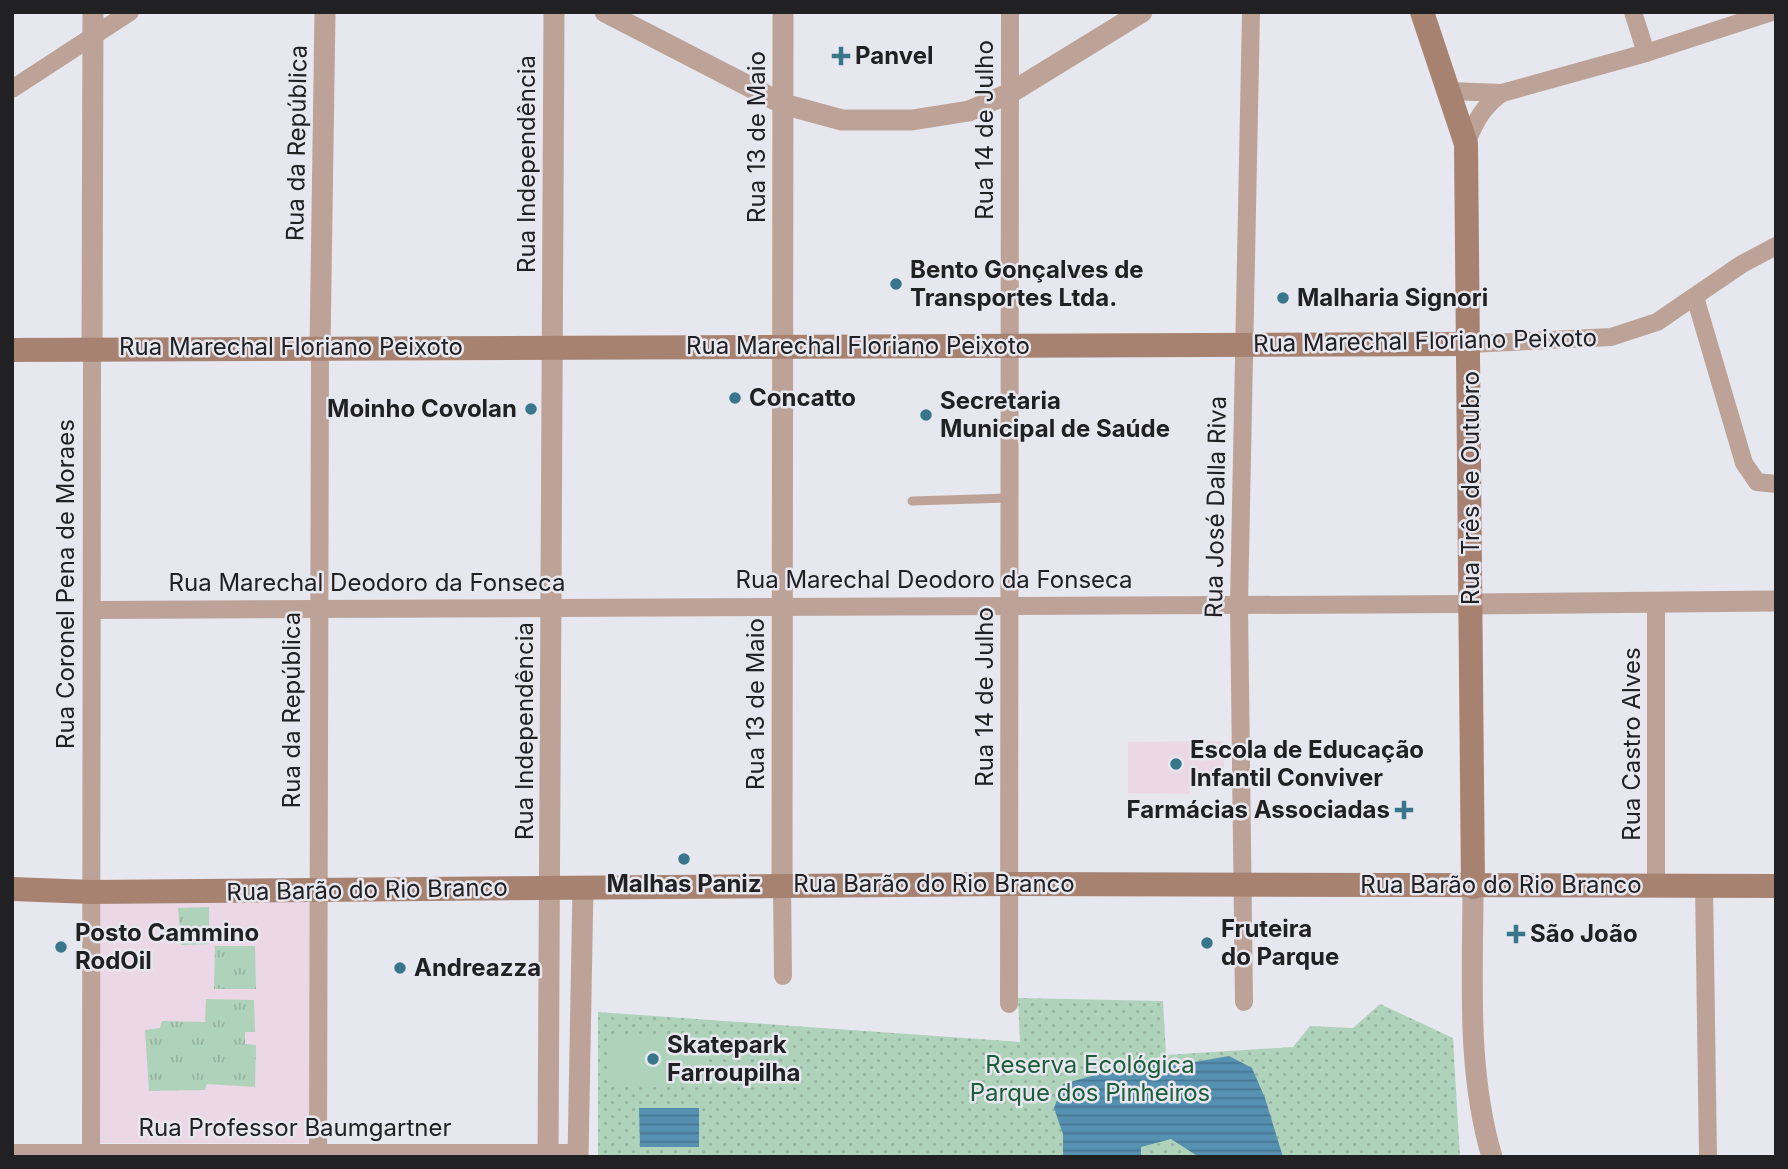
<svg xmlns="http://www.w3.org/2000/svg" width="1788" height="1169" font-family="Inter,sans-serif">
  <defs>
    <pattern id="grass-tufts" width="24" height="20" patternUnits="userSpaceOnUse" patternTransform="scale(1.75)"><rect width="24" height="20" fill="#afd2bb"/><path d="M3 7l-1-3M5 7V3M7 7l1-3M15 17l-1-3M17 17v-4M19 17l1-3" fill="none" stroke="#96b4a1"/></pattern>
    <pattern id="park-dots" width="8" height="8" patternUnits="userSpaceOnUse" patternTransform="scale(1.75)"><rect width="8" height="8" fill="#afd2bb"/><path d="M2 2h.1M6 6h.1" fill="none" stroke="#96b4a1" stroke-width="1.8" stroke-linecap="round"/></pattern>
    <pattern id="water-rules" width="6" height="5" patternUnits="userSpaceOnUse" patternTransform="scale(1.75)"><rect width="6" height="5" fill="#5791b2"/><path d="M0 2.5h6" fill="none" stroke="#487691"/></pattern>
  </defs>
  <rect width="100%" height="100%" fill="#e7e7ef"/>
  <!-- education -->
  <g fill="#ebd7e6">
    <path d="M1224 741V785L1190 786V794L1128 793V742Z"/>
    <path d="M312 894 310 1143H99L97 897Z"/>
  </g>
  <!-- grass -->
  <g fill="url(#grass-tufts)">
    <path d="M209 907V944L181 945 178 908Z"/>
    <path d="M215 946H255L256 989H214Z"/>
    <path d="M206 999 254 1000 255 1032H245V1044L256 1045 255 1087 207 1084 205 1090 149 1091 145 1030 160 1028 162 1021 205 1022Z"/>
  </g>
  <!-- park -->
  <path fill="url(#park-dots)" d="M1018 998 1163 1001 1166 1055 1293 1047 1310 1026 1353 1028 1380 1004 1453 1038 1460 1157H598V1012L1020 1042Z"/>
  <!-- garden -->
  <rect fill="#afd2bb" x="608" y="1034" width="91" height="50"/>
  <!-- water -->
  <g fill="url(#water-rules)">
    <path d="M1229 1056 1252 1068 1265 1098 1283 1157H1199L1171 1139 1141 1147V1157H1063V1134L1054 1108 1063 1084 1145 1061 1183 1064Z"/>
    <path d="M639 1108H699V1147H640Z"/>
  </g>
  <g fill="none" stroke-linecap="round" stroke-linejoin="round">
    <!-- service -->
    <g stroke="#bda397" stroke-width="9">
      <path d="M1009 271 1088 273"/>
      <path d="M912 501 1009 498"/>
    </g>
    <!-- minor -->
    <g stroke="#bda397" stroke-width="18">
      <path d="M1633 12 1646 53"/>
      <path d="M12 89 130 12"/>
      <path d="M1449 91 1502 93 1646 53 1772 12"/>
      <path d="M1466 144C1475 122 1483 106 1502 93"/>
      <path d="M1695 297 1744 463 1757 482 1776 484"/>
      <path d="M1470 344 1611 337 1657 322 1742 264 1776 246"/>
      <path d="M92 610 1472 604"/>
      <path d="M1656 884V603"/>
      <path d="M782 885 783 976"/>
      <path d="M1704 885 1708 1157"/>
      <path d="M1244 1002 1239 605 1251 12"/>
      <path d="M1009 1004 1010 12"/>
      <path d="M12 1153H578"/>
      <path d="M91 1157 92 348"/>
      <path d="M318 1157 320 347"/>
    </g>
    <!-- tertiary -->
    <g stroke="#bda397" stroke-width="21">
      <path d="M605 12 783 104 842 120H912L969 111 1010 93 1142 12"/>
      <path d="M320 347 325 12"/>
      <path d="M92 348 93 12"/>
      <path d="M1472 604 1776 601"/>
      <path d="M782 885 783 12"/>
      <path d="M1473 887C1473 977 1466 1069 1492 1157"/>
      <path d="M548 1157 554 12"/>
      <path d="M578 1157 583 887"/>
    </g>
    <!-- secondary -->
    <g stroke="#a78270" stroke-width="24">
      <path d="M1422 12 1466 144 1473 887"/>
      <path d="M12 350 1470 344"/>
      <path d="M12 889 92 892 1009 884 1776 886"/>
    </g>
  </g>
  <!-- markers -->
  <g fill="#39768c" stroke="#e7e7ef" stroke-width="2.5">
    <path d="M837.5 45.5h7v7h7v7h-7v7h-7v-7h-7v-7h7z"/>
    <circle cx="896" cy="284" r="7"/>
    <circle cx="1283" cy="298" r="7"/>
    <circle cx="735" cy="398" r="7"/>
    <circle cx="531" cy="409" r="7"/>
    <circle cx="926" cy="415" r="7"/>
    <circle cx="1176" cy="764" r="7"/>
    <path d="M1400.5 799.5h7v7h7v7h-7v7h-7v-7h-7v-7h7z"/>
    <circle cx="684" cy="859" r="7"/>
    <path d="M1512.5 923.5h7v7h7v7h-7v7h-7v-7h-7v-7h7z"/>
    <circle cx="1207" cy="943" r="7"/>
    <circle cx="61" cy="947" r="7"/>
    <circle cx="400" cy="968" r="7"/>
    <circle cx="653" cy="1059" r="7"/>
  </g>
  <g text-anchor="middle" stroke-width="5" stroke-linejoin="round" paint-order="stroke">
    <!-- poi labels -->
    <g font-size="24" font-weight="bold" fill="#212124" stroke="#e7e7ef" text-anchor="start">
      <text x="855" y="64">Panvel</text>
      <text x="910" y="278">Bento Gonçalves de<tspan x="910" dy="28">Transportes Ltda.</tspan></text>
      <text x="1297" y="306">Malharia Signori</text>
      <text x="749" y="406">Concatto</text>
      <text x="940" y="409">Secretaria<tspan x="940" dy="28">Municipal de Saúde</tspan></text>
      <text x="517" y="417" text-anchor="end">Moinho Covolan</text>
      <text x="1190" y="758">Escola de Educação<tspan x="1190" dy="28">Infantil Conviver</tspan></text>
      <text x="1390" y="818" text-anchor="end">Farmácias Associadas</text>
      <text x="684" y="892" text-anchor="middle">Malhas Paniz</text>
      <text x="1221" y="937">Fruteira<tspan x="1221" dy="28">do Parque</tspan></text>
      <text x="75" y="941">Posto Cammino<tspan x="75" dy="28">RodOil</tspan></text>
      <text x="1530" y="942">São João</text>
      <text x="414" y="976">Andreazza</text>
      <text x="667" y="1053">Skatepark<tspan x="667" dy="28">Farroupilha</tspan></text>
    </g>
    <!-- street labels -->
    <g font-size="24" fill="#212124" stroke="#e7e7ef">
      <text transform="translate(985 130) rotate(-90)" y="8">Rua 14 de Julho</text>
      <text transform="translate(757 137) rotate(-90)" y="8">Rua 13 de Maio</text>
      <text transform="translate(297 143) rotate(-89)" y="8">Rua da República</text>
      <text transform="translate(527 164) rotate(-90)" y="8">Rua Independência</text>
      <text transform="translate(1425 341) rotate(-1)" y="8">Rua Marechal Floriano Peixoto</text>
      <text x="858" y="354">Rua Marechal Floriano Peixoto</text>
      <text x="291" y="355">Rua Marechal Floriano Peixoto</text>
      <text transform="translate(1471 488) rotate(-90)" y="8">Rua Três de Outubro</text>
      <text transform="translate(1216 507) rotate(-89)" y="8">Rua José Dalla Riva</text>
      <text x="934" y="588">Rua Marechal Deodoro da Fonseca</text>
      <text x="367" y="591">Rua Marechal Deodoro da Fonseca</text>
      <text transform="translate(66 584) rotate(-90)" y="8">Rua Coronel Pena de Moraes</text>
      <text transform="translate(985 697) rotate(-90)" y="8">Rua 14 de Julho</text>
      <text transform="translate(756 704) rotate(-90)" y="8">Rua 13 de Maio</text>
      <text transform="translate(292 710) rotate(-90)" y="8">Rua da República</text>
      <text transform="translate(525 731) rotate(-90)" y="8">Rua Independência</text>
      <text transform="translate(1632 744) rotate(-90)" y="8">Rua Castro Alves</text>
      <text x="934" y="892">Rua Barão do Rio Branco</text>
      <text x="1501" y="893">Rua Barão do Rio Branco</text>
      <text transform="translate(367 890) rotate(-1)" y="8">Rua Barão do Rio Branco</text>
      <text x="295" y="1136">Rua Professor Baumgartner</text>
    </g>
    <!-- park labels -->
    <g font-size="24" fill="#1d5d3b" stroke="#e7e7ef">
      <text x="1090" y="1073">Reserva Ecológica<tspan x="1090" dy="28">Parque dos Pinheiros</tspan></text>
    </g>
  </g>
  <!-- border -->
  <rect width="1788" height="1169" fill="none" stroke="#212124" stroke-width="28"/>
</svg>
